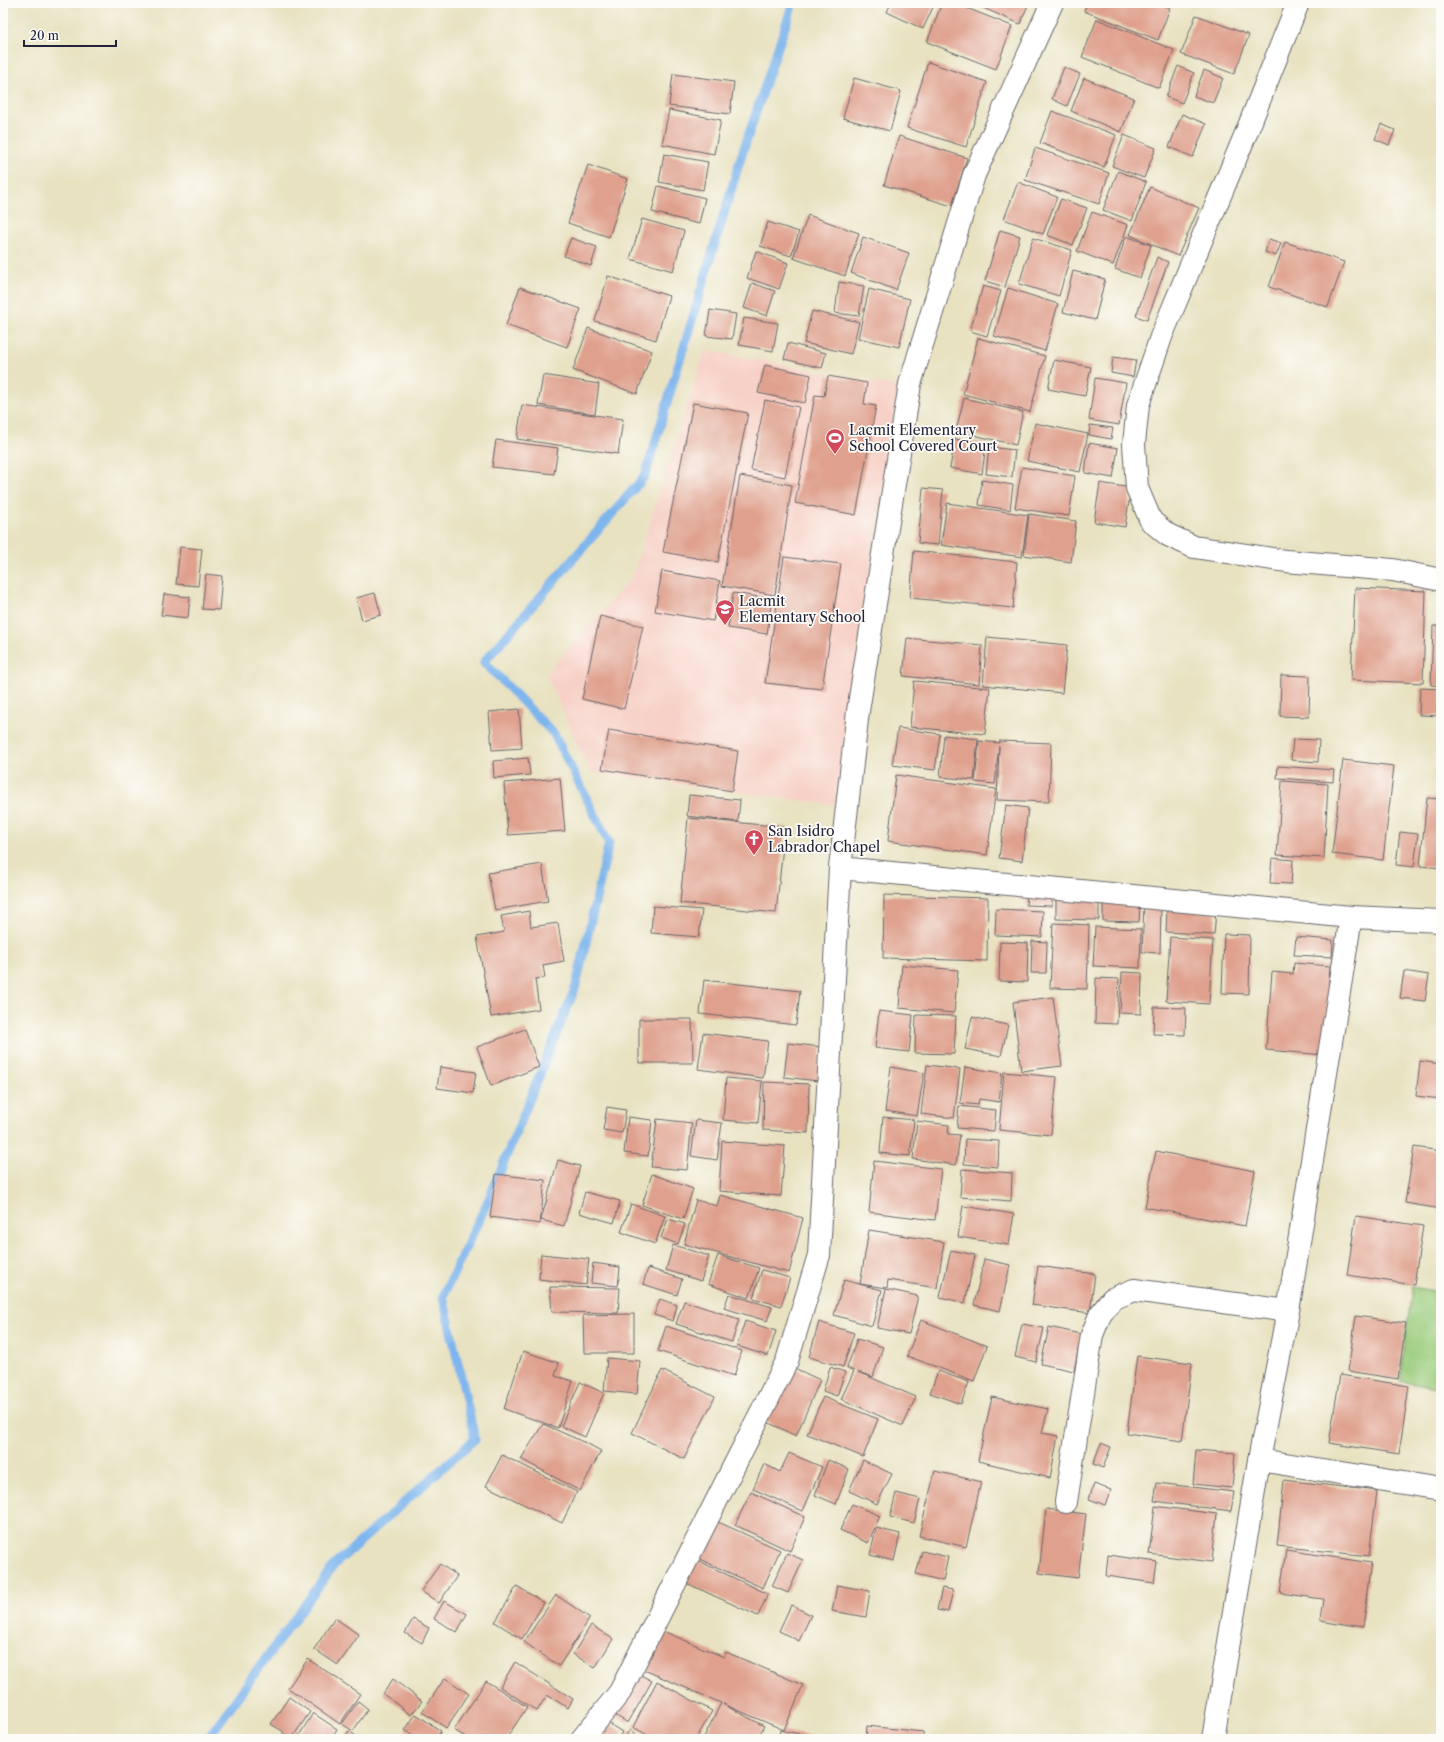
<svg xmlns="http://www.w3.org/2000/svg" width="1444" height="1742" font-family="'Libre Caslon Text',serif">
  <rect width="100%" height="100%" fill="#fdfcf7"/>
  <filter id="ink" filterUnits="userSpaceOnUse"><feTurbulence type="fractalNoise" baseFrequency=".025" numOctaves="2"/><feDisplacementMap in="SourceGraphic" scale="8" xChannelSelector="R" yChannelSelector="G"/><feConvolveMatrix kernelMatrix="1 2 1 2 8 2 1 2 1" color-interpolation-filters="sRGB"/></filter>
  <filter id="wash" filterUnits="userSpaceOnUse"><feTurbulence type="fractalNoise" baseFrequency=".012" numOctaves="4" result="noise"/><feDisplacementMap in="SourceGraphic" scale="16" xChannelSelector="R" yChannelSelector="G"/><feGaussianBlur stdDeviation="0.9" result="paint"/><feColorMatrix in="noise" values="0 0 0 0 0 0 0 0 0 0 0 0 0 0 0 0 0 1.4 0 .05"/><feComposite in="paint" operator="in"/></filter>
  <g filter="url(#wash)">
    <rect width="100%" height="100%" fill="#e8e2c1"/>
    <!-- built -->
    <path fill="#f7d1c7" d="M705 350 898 387 834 805 590 772 546 674 632 577Z"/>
    <!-- green -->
    <path fill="#99cb7a" stroke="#5e765a" d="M1412 1287 1441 1292V1389L1400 1381Z"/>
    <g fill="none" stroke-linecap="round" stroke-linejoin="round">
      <!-- stream -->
      <path stroke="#7eb5ed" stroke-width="9" d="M207 1739 334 1565 475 1439 443 1296 488 1201 576 986 609 843 554 734 484 662 645 476 742 154 793 3"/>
    </g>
    <g id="blocks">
      <!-- building -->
      <g fill="#dfa08d">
        <path d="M891 3H935L923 29 887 12Z"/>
        <path d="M942 3H954L1012 26 996 69 927 42Z"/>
        <path d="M972 3H1029L1020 24Z"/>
        <path d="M1087 3H1158L1170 8 1158 40 1084 11Z"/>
        <path d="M1180 3H1194L1193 7Z"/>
        <path d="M1196 15 1249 35 1234 74 1181 54Z"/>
        <path d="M1097 19 1174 50 1159 88 1082 57Z"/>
        <path d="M928 62 987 82 966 147 907 128Z"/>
        <path d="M1178 66 1194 73 1182 103 1166 97Z"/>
        <path d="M1064 67 1080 74 1067 106 1052 99Z"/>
        <path d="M1204 70 1223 78 1213 103 1194 96Z"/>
        <path d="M673 74 734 82 730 114 669 106Z"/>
        <path d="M854 78 901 91 890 131 843 118Z"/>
        <path d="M1084 78 1134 98 1121 132 1071 111Z"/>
        <path d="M669 110 721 120 714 154 662 144Z"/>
        <path d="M1052 111 1116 135 1104 167 1040 143Z"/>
        <path d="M1182 114 1206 124 1193 157 1169 147Z"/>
        <path d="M1381 124 1395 130 1389 145 1375 139Z"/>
        <path d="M1124 135 1156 148 1144 178 1112 166Z"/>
        <path d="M899 136 967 158 952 206 884 185Z"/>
        <path d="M1035 148 1109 173 1099 204 1025 180Z"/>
        <path d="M664 154 708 162 703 190 659 182Z"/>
        <path d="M588 165 628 179 609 237 568 223Z"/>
        <path d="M1118 171 1146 182 1132 221 1103 210Z"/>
        <path d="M1018 182 1057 197 1043 234 1004 219Z"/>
        <path d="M658 186 705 198 699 224 652 212Z"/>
        <path d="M1150 187 1199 208 1178 256 1130 235Z"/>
        <path d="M1061 199 1087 208 1073 245 1047 235Z"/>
        <path d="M1092 212 1128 225 1113 265 1077 251Z"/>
        <path d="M808 215 859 233 845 276 793 258Z"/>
        <path d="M642 219 684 231 673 271 630 259Z"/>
        <path d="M768 222 799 232 791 256 760 246Z"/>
        <path d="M1000 230 1020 236 1005 287 985 281Z"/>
        <path d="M1126 236 1151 245 1140 278 1115 269Z"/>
        <path d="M863 237 909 253 896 290 851 273Z"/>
        <path d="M571 238 597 247 591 266 564 256Z"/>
        <path d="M1033 238 1072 250 1059 296 1019 284Z"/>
        <path d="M1269 239 1281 243 1276 256 1265 252Z"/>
        <path d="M1285 242 1344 262 1328 307 1269 287Z"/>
        <path d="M756 251 788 263 779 289 747 278Z"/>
        <path d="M1157 257 1168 262 1147 320 1136 316Z"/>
        <path d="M1073 271 1105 279 1095 320 1063 312Z"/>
        <path d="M608 276 669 296 656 340 595 321Z"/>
        <path d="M839 282 864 286 859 316 835 313Z"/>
        <path d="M752 283 775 291 767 316 744 308Z"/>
        <path d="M983 286 1001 291 987 336 970 331Z"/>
        <path d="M520 287 581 309 567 347 506 325Z"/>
        <path d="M1008 288 1058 304 1045 351 994 336Z"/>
        <path d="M869 289 910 299 899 347 858 338Z"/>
        <path d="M710 310 736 314 732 339 706 336Z"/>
        <path d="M812 311 859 322 851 354 804 343Z"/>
        <path d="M744 318 778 323 773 351 739 345Z"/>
        <path d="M588 328 652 351 637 394 573 370Z"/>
        <path d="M978 338 1045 356 1030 412 963 394Z"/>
        <path d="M788 343 826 353 822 368 784 359Z"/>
        <path d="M1113 357 1136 360 1133 377 1111 373Z"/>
        <path d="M1054 360 1091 367 1085 396 1048 389Z"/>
        <path d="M765 365 811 375 805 403 758 393Z"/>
        <path d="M543 375 599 384 595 414 538 405Z"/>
        <path d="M828 376 867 383 864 404 876 406 856 515 795 503 815 395 824 396Z"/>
        <path d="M1095 378 1126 383 1119 425 1089 420Z"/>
        <path d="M964 398 1023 412 1016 445 956 431Z"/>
        <path d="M765 400 799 407 785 477 751 470Z"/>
        <path d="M693 403 748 413 718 562 663 552Z"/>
        <path d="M522 405 623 419 618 454 517 439Z"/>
        <path d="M1035 423 1088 434 1080 472 1027 461Z"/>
        <path d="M1090 425 1113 428 1111 439 1089 435Z"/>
        <path d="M955 439 986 444 982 474 950 468Z"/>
        <path d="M496 440 558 448 554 474 492 467Z"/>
        <path d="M1089 443 1118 448 1113 478 1085 473Z"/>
        <path d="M989 447 1015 450 1012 477 986 474Z"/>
        <path d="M1022 467 1075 476 1069 516 1015 508Z"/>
        <path d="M740 476 792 485 775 595 722 586Z"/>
        <path d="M982 480 1013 485 1010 510 979 505Z"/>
        <path d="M1100 483 1131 488 1125 527 1094 522Z"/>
        <path d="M923 488 943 490 938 545 918 543Z"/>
        <path d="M947 503 1028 515 1022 557 941 545Z"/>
        <path d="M1029 514 1076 521 1071 562 1024 555Z"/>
        <path d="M180 547 202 549 198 586 176 584Z"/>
        <path d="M914 551 1017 562 1013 608 910 598Z"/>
        <path d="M784 557 841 564 822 689 765 683Z"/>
        <path d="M662 571 720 581 713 621 655 611Z"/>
        <path d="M206 574 222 576 219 610 202 609Z"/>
        <path d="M1355 588 1426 591 1423 683 1351 680Z"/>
        <path d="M375 593 381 615 362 620 356 598Z"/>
        <path d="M733 593 772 599 767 634 728 628Z"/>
        <path d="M164 594 190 597 188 618 161 615Z"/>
        <path d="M600 616 643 626 624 709 582 699Z"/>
        <path d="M1433 626H1441V686L1431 685Z"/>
        <path d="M987 637 1067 645 1062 693 983 685Z"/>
        <path d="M907 638 982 645 979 684 903 676Z"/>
        <path d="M1281 675 1310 676 1309 717 1280 716Z"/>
        <path d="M914 681 990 688 985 734 910 727Z"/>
        <path d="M1420 688 1441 689V716L1419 715Z"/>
        <path d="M519 709 522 748 492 750 489 712Z"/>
        <path d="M898 728 940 734 935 770 892 765Z"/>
        <path d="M609 730 738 751 732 791 602 769Z"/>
        <path d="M944 735 978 739 974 780 940 777Z"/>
        <path d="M1293 739 1319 740 1318 762 1291 760Z"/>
        <path d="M979 741 999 743V741L1051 743 1049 802 997 800 999 746 995 784 975 782Z"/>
        <path d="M528 758 530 775 494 778 493 761Z"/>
        <path d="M1343 760 1394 766 1383 860 1332 854Z"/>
        <path d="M1278 766 1334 770 1333 782 1277 778Z"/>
        <path d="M896 775 996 789 987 855 888 841Z"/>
        <path d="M560 778 565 831 508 835 504 783Z"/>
        <path d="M1282 781 1328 784 1324 858 1277 855Z"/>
        <path d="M689 795 740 800 738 822 687 816Z"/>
        <path d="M1427 798 1441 799V868L1420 866Z"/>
        <path d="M1006 805 1028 808 1022 861 999 858Z"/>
        <path d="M688 818 785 827 776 913 680 903Z"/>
        <path d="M1400 832 1418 834 1414 867 1396 865Z"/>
        <path d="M1272 858 1293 860 1291 884 1270 883Z"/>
        <path d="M542 864 548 901 495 910 488 873Z"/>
        <path d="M1027 894 1052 895V906L1026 905Z"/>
        <path d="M884 895 988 898 987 961 883 958Z"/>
        <path d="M1056 895 1099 897V920L1056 919Z"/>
        <path d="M1103 902 1140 903 1139 922 1103 921Z"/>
        <path d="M653 906 702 910 699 937 651 933Z"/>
        <path d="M1144 906 1161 907 1160 953 1142 952Z"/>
        <path d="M996 909 1043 911 1042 937 995 935Z"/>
        <path d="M1167 909 1216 912 1214 935 1166 932Z"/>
        <path d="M529 911 531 927 558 923 564 961 543 965 545 978 535 979 539 1009 491 1017 477 937 504 932 501 916Z"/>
        <path d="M1053 923 1089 925 1087 989 1050 988Z"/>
        <path d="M1095 927 1141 929 1140 968 1093 966Z"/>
        <path d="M1224 934 1250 935 1249 994 1222 993Z"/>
        <path d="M1170 937 1213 940 1209 1004 1166 1001Z"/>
        <path d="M1296 937 1333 940 1332 957 1294 955Z"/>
        <path d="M1032 941 1047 942 1046 973H1031Z"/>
        <path d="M1000 942 1028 943 1027 982 999 981Z"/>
        <path d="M1294 963 1330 966 1324 1055 1266 1050 1272 972 1293 974Z"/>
        <path d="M902 965 958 970 954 1013 899 1008Z"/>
        <path d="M1404 971 1429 975 1425 1001 1400 998Z"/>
        <path d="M1122 972 1142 973 1141 1014 1120 1013Z"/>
        <path d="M1096 978 1119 979 1117 1024 1095 1023Z"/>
        <path d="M704 980 800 991 796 1025 700 1014Z"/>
        <path d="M1053 997 1062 1066 1021 1071 1013 1002Z"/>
        <path d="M1154 1007 1186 1008 1185 1035 1153 1034Z"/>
        <path d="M879 1011 913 1015 909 1052 875 1048Z"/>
        <path d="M916 1015 956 1016 954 1054 915 1053Z"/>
        <path d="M972 1017 1008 1025 1001 1056 965 1049Z"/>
        <path d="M639 1019H692L693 1063H639Z"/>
        <path d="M525 1029 539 1067 491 1086 477 1047Z"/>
        <path d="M703 1033 768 1041 763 1078 698 1069Z"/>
        <path d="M788 1043 821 1047 818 1081 784 1077Z"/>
        <path d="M1420 1061 1441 1064V1099L1416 1096Z"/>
        <path d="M927 1065 960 1069 954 1118 921 1114Z"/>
        <path d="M440 1067 476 1072 473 1093 437 1088Z"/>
        <path d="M891 1067 924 1073 917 1116 885 1111Z"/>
        <path d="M965 1067 1002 1073 999 1102 979 1099 978 1105 960 1103Z"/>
        <path d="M1004 1072 1057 1077 1051 1135 999 1130Z"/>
        <path d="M726 1078 762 1081 758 1123 723 1120Z"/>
        <path d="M764 1082 809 1084 808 1133 763 1130Z"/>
        <path d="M959 1106 996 1110 994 1131 957 1128Z"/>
        <path d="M607 1107 626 1110 622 1133 603 1130Z"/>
        <path d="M628 1117 652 1120 648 1156 624 1153Z"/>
        <path d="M883 1117 914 1120 910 1156 880 1153Z"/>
        <path d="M657 1119 692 1123 687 1170 651 1167Z"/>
        <path d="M696 1120 722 1123 717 1160 691 1156Z"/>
        <path d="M917 1121 949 1125 948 1134 960 1135 956 1165 913 1159Z"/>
        <path d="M965 1139 999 1141 998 1167 964 1164Z"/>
        <path d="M722 1141 785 1146 781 1196 719 1191Z"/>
        <path d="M1414 1147 1441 1151V1209L1405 1203Z"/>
        <path d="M1156 1151 1255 1171 1245 1226 1145 1207Z"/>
        <path d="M558 1160 580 1166 564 1226 541 1220Z"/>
        <path d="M874 1161 941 1169 935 1220 869 1212Z"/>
        <path d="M962 1169 1012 1173 1011 1201 960 1197Z"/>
        <path d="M496 1174 545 1180 540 1224 490 1217Z"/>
        <path d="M652 1174 693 1189 683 1219 642 1205Z"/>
        <path d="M585 1192 620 1201 614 1223 579 1213Z"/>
        <path d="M720 1195 803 1218 789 1273 684 1244 696 1200 717 1206Z"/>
        <path d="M631 1204 665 1216 655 1244 621 1232Z"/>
        <path d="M963 1206 1014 1214 1009 1245 958 1237Z"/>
        <path d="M1356 1216 1423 1226 1414 1285 1347 1275Z"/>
        <path d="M668 1219 685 1224 678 1244 661 1238Z"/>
        <path d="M869 1230 944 1242 937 1288 888 1280 887 1288 860 1284Z"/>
        <path d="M673 1245 709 1256 701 1281 666 1270Z"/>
        <path d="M951 1250 975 1255 965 1303 940 1297Z"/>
        <path d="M541 1254 589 1259 586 1285 539 1279Z"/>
        <path d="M718 1255 759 1268 749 1298 708 1284Z"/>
        <path d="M984 1259 1010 1265 1000 1311 974 1305Z"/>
        <path d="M593 1263 620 1267 618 1286 591 1283Z"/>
        <path d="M1038 1266 1095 1274 1090 1313 1032 1305Z"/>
        <path d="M648 1268 682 1279 677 1295 643 1284Z"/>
        <path d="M762 1270 790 1278 781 1306 753 1298Z"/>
        <path d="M844 1280 882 1290 872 1326 834 1315Z"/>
        <path d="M550 1287 620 1288 618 1313 552 1312Z"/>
        <path d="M886 1289 918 1296 909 1334 877 1328Z"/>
        <path d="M729 1294 772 1307 767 1321 724 1308Z"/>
        <path d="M660 1299 677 1305 673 1321 654 1315Z"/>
        <path d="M684 1301 739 1319 732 1342 676 1324Z"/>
        <path d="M634 1314V1353H584L583 1315Z"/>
        <path d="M1356 1316 1406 1323 1398 1379 1348 1371Z"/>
        <path d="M921 1320 987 1346 974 1381 907 1356Z"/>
        <path d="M745 1321 776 1331 768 1356 737 1346Z"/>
        <path d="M819 1322 854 1333 843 1367 809 1357Z"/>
        <path d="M1022 1324 1044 1328 1036 1362 1015 1357Z"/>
        <path d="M666 1326 742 1351 734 1376 658 1351Z"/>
        <path d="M1049 1327 1081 1334 1074 1371 1041 1364Z"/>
        <path d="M857 1339 883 1347 873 1377 858 1372 916 1397 903 1426 841 1399 854 1371 847 1368Z"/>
        <path d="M523 1351 559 1363 555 1376 573 1381 558 1428 504 1409Z"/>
        <path d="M1137 1356 1192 1363 1182 1441 1127 1433Z"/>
        <path d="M607 1358 640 1361 637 1394 604 1391Z"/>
        <path d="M790 1366 820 1380 796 1436 765 1421Z"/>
        <path d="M830 1367 845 1372 837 1396 823 1391Z"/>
        <path d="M662 1370 715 1397 684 1459 632 1433Z"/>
        <path d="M938 1371 969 1382 961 1404 930 1393Z"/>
        <path d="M1340 1375 1409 1386 1399 1454 1329 1443Z"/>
        <path d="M580 1382 604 1393 585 1437 561 1426Z"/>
        <path d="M823 1397 878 1419 863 1457 807 1434Z"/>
        <path d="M992 1397 1048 1409 1042 1433 1058 1436 1050 1478 978 1461Z"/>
        <path d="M543 1424 588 1444 601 1451 580 1491 521 1459Z"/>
        <path d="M1101 1443 1111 1447 1103 1468 1093 1464Z"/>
        <path d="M1196 1450 1235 1453 1232 1488 1193 1484Z"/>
        <path d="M789 1453 822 1467 803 1511 753 1489 764 1464 780 1472Z"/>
        <path d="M502 1455 577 1492 562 1523 486 1486Z"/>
        <path d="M828 1460 849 1469 836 1504 815 1495Z"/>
        <path d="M863 1460 892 1474 877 1504 849 1491Z"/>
        <path d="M935 1471 981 1482 966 1547 919 1536Z"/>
        <path d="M1284 1480 1377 1491 1369 1556 1277 1546Z"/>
        <path d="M1157 1483 1234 1492 1231 1511 1154 1501Z"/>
        <path d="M1094 1484 1111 1490 1105 1505 1089 1499Z"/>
        <path d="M751 1492 805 1517 790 1551 735 1525Z"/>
        <path d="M896 1493 920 1499 914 1523 890 1517Z"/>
        <path d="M852 1504 880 1516 868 1543 840 1530Z"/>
        <path d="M1155 1506 1217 1514 1212 1562 1149 1554Z"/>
        <path d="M1046 1509 1086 1514 1078 1578 1039 1573Z"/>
        <path d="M716 1521 780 1550 763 1588 699 1559Z"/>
        <path d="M876 1528 900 1534 894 1561 870 1555Z"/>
        <path d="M1286 1550 1371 1563 1362 1628 1320 1621 1323 1599 1280 1593Z"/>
        <path d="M922 1551 948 1557 943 1581 916 1574Z"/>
        <path d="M787 1553 803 1560 788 1593 772 1586Z"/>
        <path d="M1108 1555 1157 1562 1154 1583 1106 1576Z"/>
        <path d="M694 1559 768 1594 758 1616 684 1582Z"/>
        <path d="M440 1564 457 1576 439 1603 421 1591Z"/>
        <path d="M837 1585 870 1591 866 1617 832 1611Z"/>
        <path d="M517 1586 544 1603 522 1639 495 1622Z"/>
        <path d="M942 1588 953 1590 948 1612 937 1610Z"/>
        <path d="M556 1595 590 1618 559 1666 524 1642Z"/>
        <path d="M444 1601 467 1614 457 1632 434 1619Z"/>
        <path d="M791 1605 811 1615 799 1641 779 1631Z"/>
        <path d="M335 1618 359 1635 338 1665 314 1649Z"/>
        <path d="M413 1619 429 1628 422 1643 405 1633Z"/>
        <path d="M591 1625 613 1639 595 1668 573 1654Z"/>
        <path d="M658 1629 724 1657 726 1652 803 1685 784 1730 723 1704 764 1726 757 1739H703L721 1703 642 1669Z"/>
        <path d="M308 1659 360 1694 340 1724 288 1688Z"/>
        <path d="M515 1662 573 1699 568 1708 547 1695 537 1711 500 1687Z"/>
        <path d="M637 1673 652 1681 628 1723 615 1715Z"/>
        <path d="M445 1678 469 1694 446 1728 422 1712Z"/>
        <path d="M393 1679 422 1701 411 1715 383 1694Z"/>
        <path d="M486 1681 527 1707 506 1739H469L454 1730Z"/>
        <path d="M657 1681 712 1711 696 1739H655L633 1727Z"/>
        <path d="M289 1697 310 1712 292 1738 285 1734 292 1739H279L284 1732 271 1724Z"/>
        <path d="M358 1701 368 1709 353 1731 342 1724Z"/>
        <path d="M313 1713 337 1729 331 1739H297Z"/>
        <path d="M416 1714 441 1731 436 1739H419L405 1730Z"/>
        <path d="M602 1719 622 1732 618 1739H590Z"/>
        <path d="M867 1726 923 1732V1739H866Z"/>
        <path d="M630 1730 642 1739H623Z"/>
        <path d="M781 1730 817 1738V1739H779Z"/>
        <path d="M349 1731 360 1739H343Z"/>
      </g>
    </g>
  </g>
  <g filter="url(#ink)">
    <use href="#blocks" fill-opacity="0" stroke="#67656a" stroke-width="1"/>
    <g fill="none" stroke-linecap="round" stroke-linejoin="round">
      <!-- minor casing -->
      <g stroke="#67656a" stroke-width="24">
        <g id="minor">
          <path d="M1298 3 1247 131 1161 337 1138 405 1134 444 1137 488 1151 521 1168 535 1194 547 1286 561 1393 570 1441 580"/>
          <path d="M840 868 1351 917 1441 921"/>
          <path d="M1259 1460 1441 1489"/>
          <path d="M1066 1502 1092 1335 1100 1315 1112 1299 1134 1290 1288 1311"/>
          <path d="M582 1739 620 1692 787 1361 819 1255 840 868 858 711 910 384 974 175 1052 3"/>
          <path d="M1213 1739 1259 1460 1288 1311 1351 917"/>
        </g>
      </g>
      <!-- minor -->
      <use href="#minor" stroke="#fff" stroke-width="22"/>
    </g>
  </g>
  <!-- icons -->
  <defs>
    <g id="stadium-pin" transform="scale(1)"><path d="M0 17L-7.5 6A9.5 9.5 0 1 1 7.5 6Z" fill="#d1495b" stroke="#fdfcf7"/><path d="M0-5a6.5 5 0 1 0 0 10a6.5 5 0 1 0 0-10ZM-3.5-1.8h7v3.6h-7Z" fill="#fff"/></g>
    <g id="school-pin" transform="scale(1)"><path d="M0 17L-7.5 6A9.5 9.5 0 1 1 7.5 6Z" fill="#d1495b" stroke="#fdfcf7"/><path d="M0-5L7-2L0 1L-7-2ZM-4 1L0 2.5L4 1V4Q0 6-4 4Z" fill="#fff"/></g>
    <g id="church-pin" transform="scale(1)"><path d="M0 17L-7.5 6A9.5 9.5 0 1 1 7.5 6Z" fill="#d1495b" stroke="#fdfcf7"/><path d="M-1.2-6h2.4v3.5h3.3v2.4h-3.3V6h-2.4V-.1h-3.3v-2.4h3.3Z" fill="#fff"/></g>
  </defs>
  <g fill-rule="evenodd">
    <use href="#stadium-pin" x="835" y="438"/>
    <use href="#school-pin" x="725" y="609"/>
    <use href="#church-pin" x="754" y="839"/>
  </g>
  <g text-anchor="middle" stroke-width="3.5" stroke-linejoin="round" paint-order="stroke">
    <!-- poi labels -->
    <g font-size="14" fill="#22223b" stroke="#fdfcf7" text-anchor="start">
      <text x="849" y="435">Lacmit Elementary<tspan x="849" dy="16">School Covered Court</tspan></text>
      <text x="739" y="606">Lacmit<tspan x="739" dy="16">Elementary School</tspan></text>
      <text x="768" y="836">San Isidro<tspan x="768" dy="16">Labrador Chapel</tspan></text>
    </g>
  </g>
  <!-- margin -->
  <rect width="1444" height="1742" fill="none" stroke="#fdfcf7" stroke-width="16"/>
  <!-- scale -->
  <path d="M24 40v6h92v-6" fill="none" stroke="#22223b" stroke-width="2"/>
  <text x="30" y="40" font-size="12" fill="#22223b" stroke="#fdfcf7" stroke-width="3" paint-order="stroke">20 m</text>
</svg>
